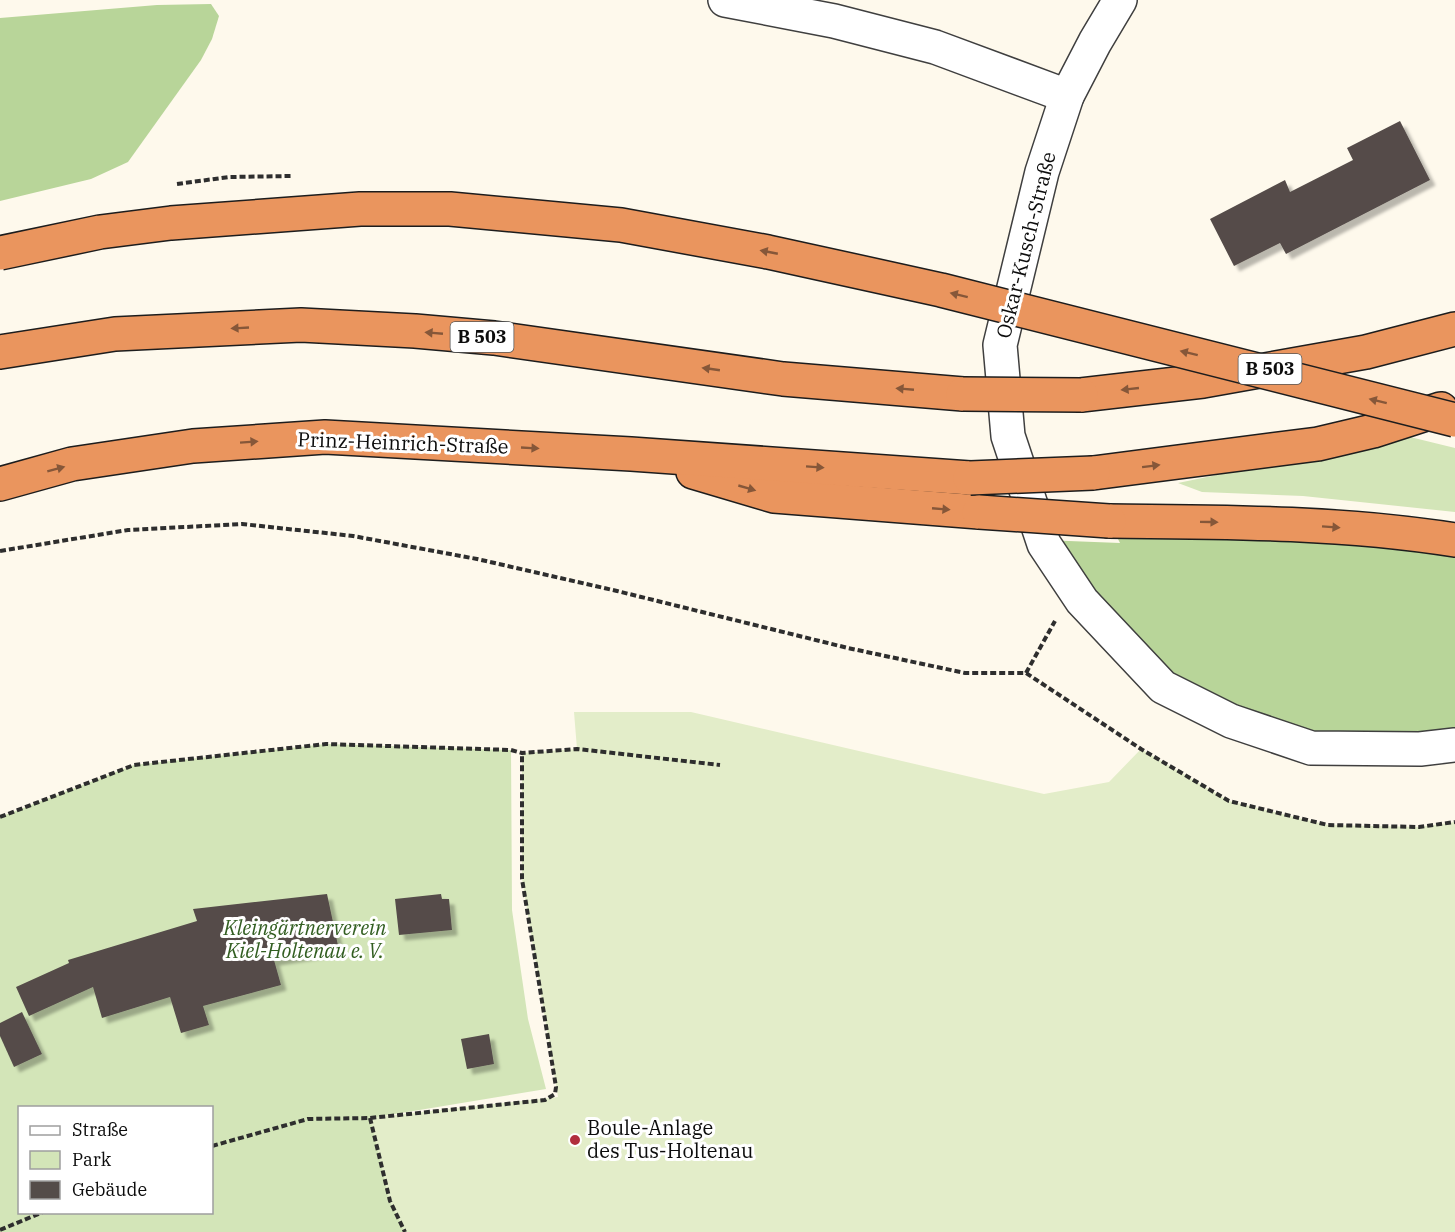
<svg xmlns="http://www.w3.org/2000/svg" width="1455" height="1232" font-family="'IBM Plex Serif',serif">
  <defs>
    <filter id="shadow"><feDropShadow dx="5.5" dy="5.5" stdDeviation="1.5" flood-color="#0004"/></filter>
  </defs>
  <rect width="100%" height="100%" fill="#fef9ec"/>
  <!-- green -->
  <g fill="#d3e5b8" fill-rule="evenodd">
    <path d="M1406 436 1455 448V512L1303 496 1202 492 1178 483Z"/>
    <path d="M326 744 511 750 512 910 528 1019 546 1089 371 1118 390 1201 405 1232H0V817L134 765ZM20 1108H212V1212H20Z"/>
  </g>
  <!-- forest -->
  <g fill="#b8d599">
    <path d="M211 4 219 16 212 39 201 60 128 162 91 179 0 201V18L157 5Z"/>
    <path d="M1109 521 1455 540V745L1311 748 1163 687 1043 540 1120 543Z"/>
  </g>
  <!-- pitch -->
  <path fill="#e3edc9" d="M574 712H691L1044 794 1109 782 1141 749 1229 801 1328 825 1419 827 1455 822V1232H405L390 1201 370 1118 558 1097 522 879V753L577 749Z"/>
  <!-- building -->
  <g fill="#544c49" filter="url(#shadow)">
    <path d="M1400 121 1430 180 1286 254 1280 243 1234 266 1210 219 1285 180 1290 192 1353 160 1347 148Z"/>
    <path d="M327 894 339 950 274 960 281 985 203 1006 209 1025 181 1033 170 997 102 1018 93 987 29 1016 16 987 69 963 68 960 197 921 193 909Z"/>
    <path d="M441 894 442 899H449L452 930 399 935 395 899Z"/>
    <path d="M22 1012 42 1054 14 1067 0 1036V1023Z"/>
    <path d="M489 1034 494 1064 467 1069 461 1039Z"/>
  </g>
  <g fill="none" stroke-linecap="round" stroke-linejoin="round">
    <!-- minor casing -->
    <g stroke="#3f3f3f" stroke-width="36">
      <g id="minor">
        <path d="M725 0 834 21 935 47 1067 96"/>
        <path d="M1120 0 1095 42 1067 96 1042 172 1000 345 1008 436 1044 544 1082 601 1163 687 1231 721 1311 748 1420 749 1455 745"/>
      </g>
    </g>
    <!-- highway casing -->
    <g stroke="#1d1d1d" stroke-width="36">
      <g id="highway">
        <path d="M0 352 115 334 301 325 415 331 494 338 783 379 963 394"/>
        <path d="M1081 395 1203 381 1366 352 1455 329"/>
        <path d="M693 472 774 496 979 512"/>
        <path d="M1093 473 1318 444 1373 431 1441 409"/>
        <path d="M0 484 72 464 193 446 325 437 631 454 970 478"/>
        <path d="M1109 521C1224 522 1341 522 1455 540"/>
      </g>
    </g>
    <!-- path -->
    <g stroke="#2e2e2e" stroke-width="4" stroke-dasharray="6 3" stroke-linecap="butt">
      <path d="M0 551 128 530 242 524 353 536 477 559 617 591 848 648 965 673H1026L1141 749 1229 801 1328 825 1419 827 1455 822"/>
      <path d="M1026 673 1055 621"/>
      <path d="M0 817 134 765 326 744 511 750 522 753 577 749 720 765"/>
      <path d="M370 1118 390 1201 405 1232"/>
      <path d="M212 1146 308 1119 370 1118 545 1100 555 1094 556 1087 522 879V753"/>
      <path d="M0 1230 43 1212"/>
    </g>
    <!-- minor -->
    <use href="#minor" stroke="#fff" stroke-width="33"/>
    <!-- highway -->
    <use href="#highway" stroke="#ea955e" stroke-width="33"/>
    <!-- highway-bridge casing -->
    <g stroke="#1d1d1d" stroke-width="36" stroke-linecap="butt">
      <g id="highway-bridge">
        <path d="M0 253 100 232 171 223 360 209H450L621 225 768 252 941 290 1455 420"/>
        <path d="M963 394 1081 395"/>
        <path d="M970 478 1093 473"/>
        <path d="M979 512 1109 521"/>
      </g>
    </g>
    <!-- path-bridge -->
    <path stroke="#2e2e2e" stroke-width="4" stroke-dasharray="6 3" stroke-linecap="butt" d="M177 184 229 177 292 176"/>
    <!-- highway-bridge -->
    <use href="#highway-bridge" stroke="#ea955e" stroke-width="33"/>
  </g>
  <!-- one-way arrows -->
  <defs><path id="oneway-solid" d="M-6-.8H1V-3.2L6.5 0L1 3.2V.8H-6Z" transform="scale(1.5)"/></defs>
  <g fill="#865739">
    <use href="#oneway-solid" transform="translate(769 252) rotate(-169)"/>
    <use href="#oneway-solid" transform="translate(959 295) rotate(-166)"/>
    <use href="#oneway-solid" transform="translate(240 328) rotate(177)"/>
    <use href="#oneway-solid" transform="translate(434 333) rotate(-175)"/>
    <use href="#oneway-solid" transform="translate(1189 353) rotate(-166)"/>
    <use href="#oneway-solid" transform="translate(711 369) rotate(-172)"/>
    <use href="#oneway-solid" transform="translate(905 389) rotate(-175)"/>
    <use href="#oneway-solid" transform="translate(1130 389) rotate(174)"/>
    <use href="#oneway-solid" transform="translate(1378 401) rotate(-166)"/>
    <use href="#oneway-solid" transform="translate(249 442) rotate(-4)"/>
    <use href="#oneway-solid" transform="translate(530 448) rotate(3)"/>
    <use href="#oneway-solid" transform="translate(1151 466) rotate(-7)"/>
    <use href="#oneway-solid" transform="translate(815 467) rotate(4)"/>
    <use href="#oneway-solid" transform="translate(56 469) rotate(-15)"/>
    <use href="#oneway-solid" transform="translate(747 488) rotate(16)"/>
    <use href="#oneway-solid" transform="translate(941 509) rotate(5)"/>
    <use href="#oneway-solid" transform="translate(1209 522) rotate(1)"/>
    <use href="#oneway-solid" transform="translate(1331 527) rotate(4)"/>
  </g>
  <!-- markers -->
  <circle fill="#b12e3d" stroke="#fff" stroke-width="2" cx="575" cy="1140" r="6"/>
  <g text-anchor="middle" stroke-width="6" stroke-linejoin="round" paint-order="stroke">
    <!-- shield labels -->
    <g fill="#fff" stroke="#555" stroke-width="1.5">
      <rect x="450.5" y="322" width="63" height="30" rx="4.5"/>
      <rect x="1238.5" y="354" width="63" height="30" rx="4.5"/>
    </g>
    <g font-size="18" font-weight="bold" fill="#0c0c0c">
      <text x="482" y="343">B 503</text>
      <text x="1270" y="375">B 503</text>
    </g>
    <!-- street labels -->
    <g font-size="20" fill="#0c0c0c" stroke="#fff">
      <text transform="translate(1026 245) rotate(-76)" y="7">Oskar-Kusch-Straße</text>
      <text transform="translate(403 443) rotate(2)" y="7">Prinz-Heinrich-Straße</text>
    </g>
    <!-- park labels -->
    <g font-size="20" font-style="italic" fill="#325e21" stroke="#fff">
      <text x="305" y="935">Kleingärtnerverein<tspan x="305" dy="23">Kiel-Holtenau e. V.</tspan></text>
    </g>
    <!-- poi labels -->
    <g font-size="20" fill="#0c0c0c" stroke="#fff" text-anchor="start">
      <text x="587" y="1135">Boule-Anlage<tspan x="587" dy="23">des Tus-Holtenau</tspan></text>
    </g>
  </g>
  <!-- legend -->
  <rect x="18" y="1106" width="195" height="108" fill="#ffffff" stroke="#9e9e9e" stroke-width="1.5"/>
  <rect x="30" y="1126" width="30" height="9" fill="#ffffff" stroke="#9e9e9e" stroke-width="1.5"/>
  <text x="72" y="1136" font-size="18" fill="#0c0c0c">Straße</text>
  <rect x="30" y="1151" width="30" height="18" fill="#d3e5b8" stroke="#9e9e9e" stroke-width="1.5"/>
  <text x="72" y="1166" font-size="18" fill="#0c0c0c">Park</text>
  <rect x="30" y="1181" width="30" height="18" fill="#544c49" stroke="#9e9e9e" stroke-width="1.5"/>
  <text x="72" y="1196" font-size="18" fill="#0c0c0c">Gebäude</text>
</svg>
